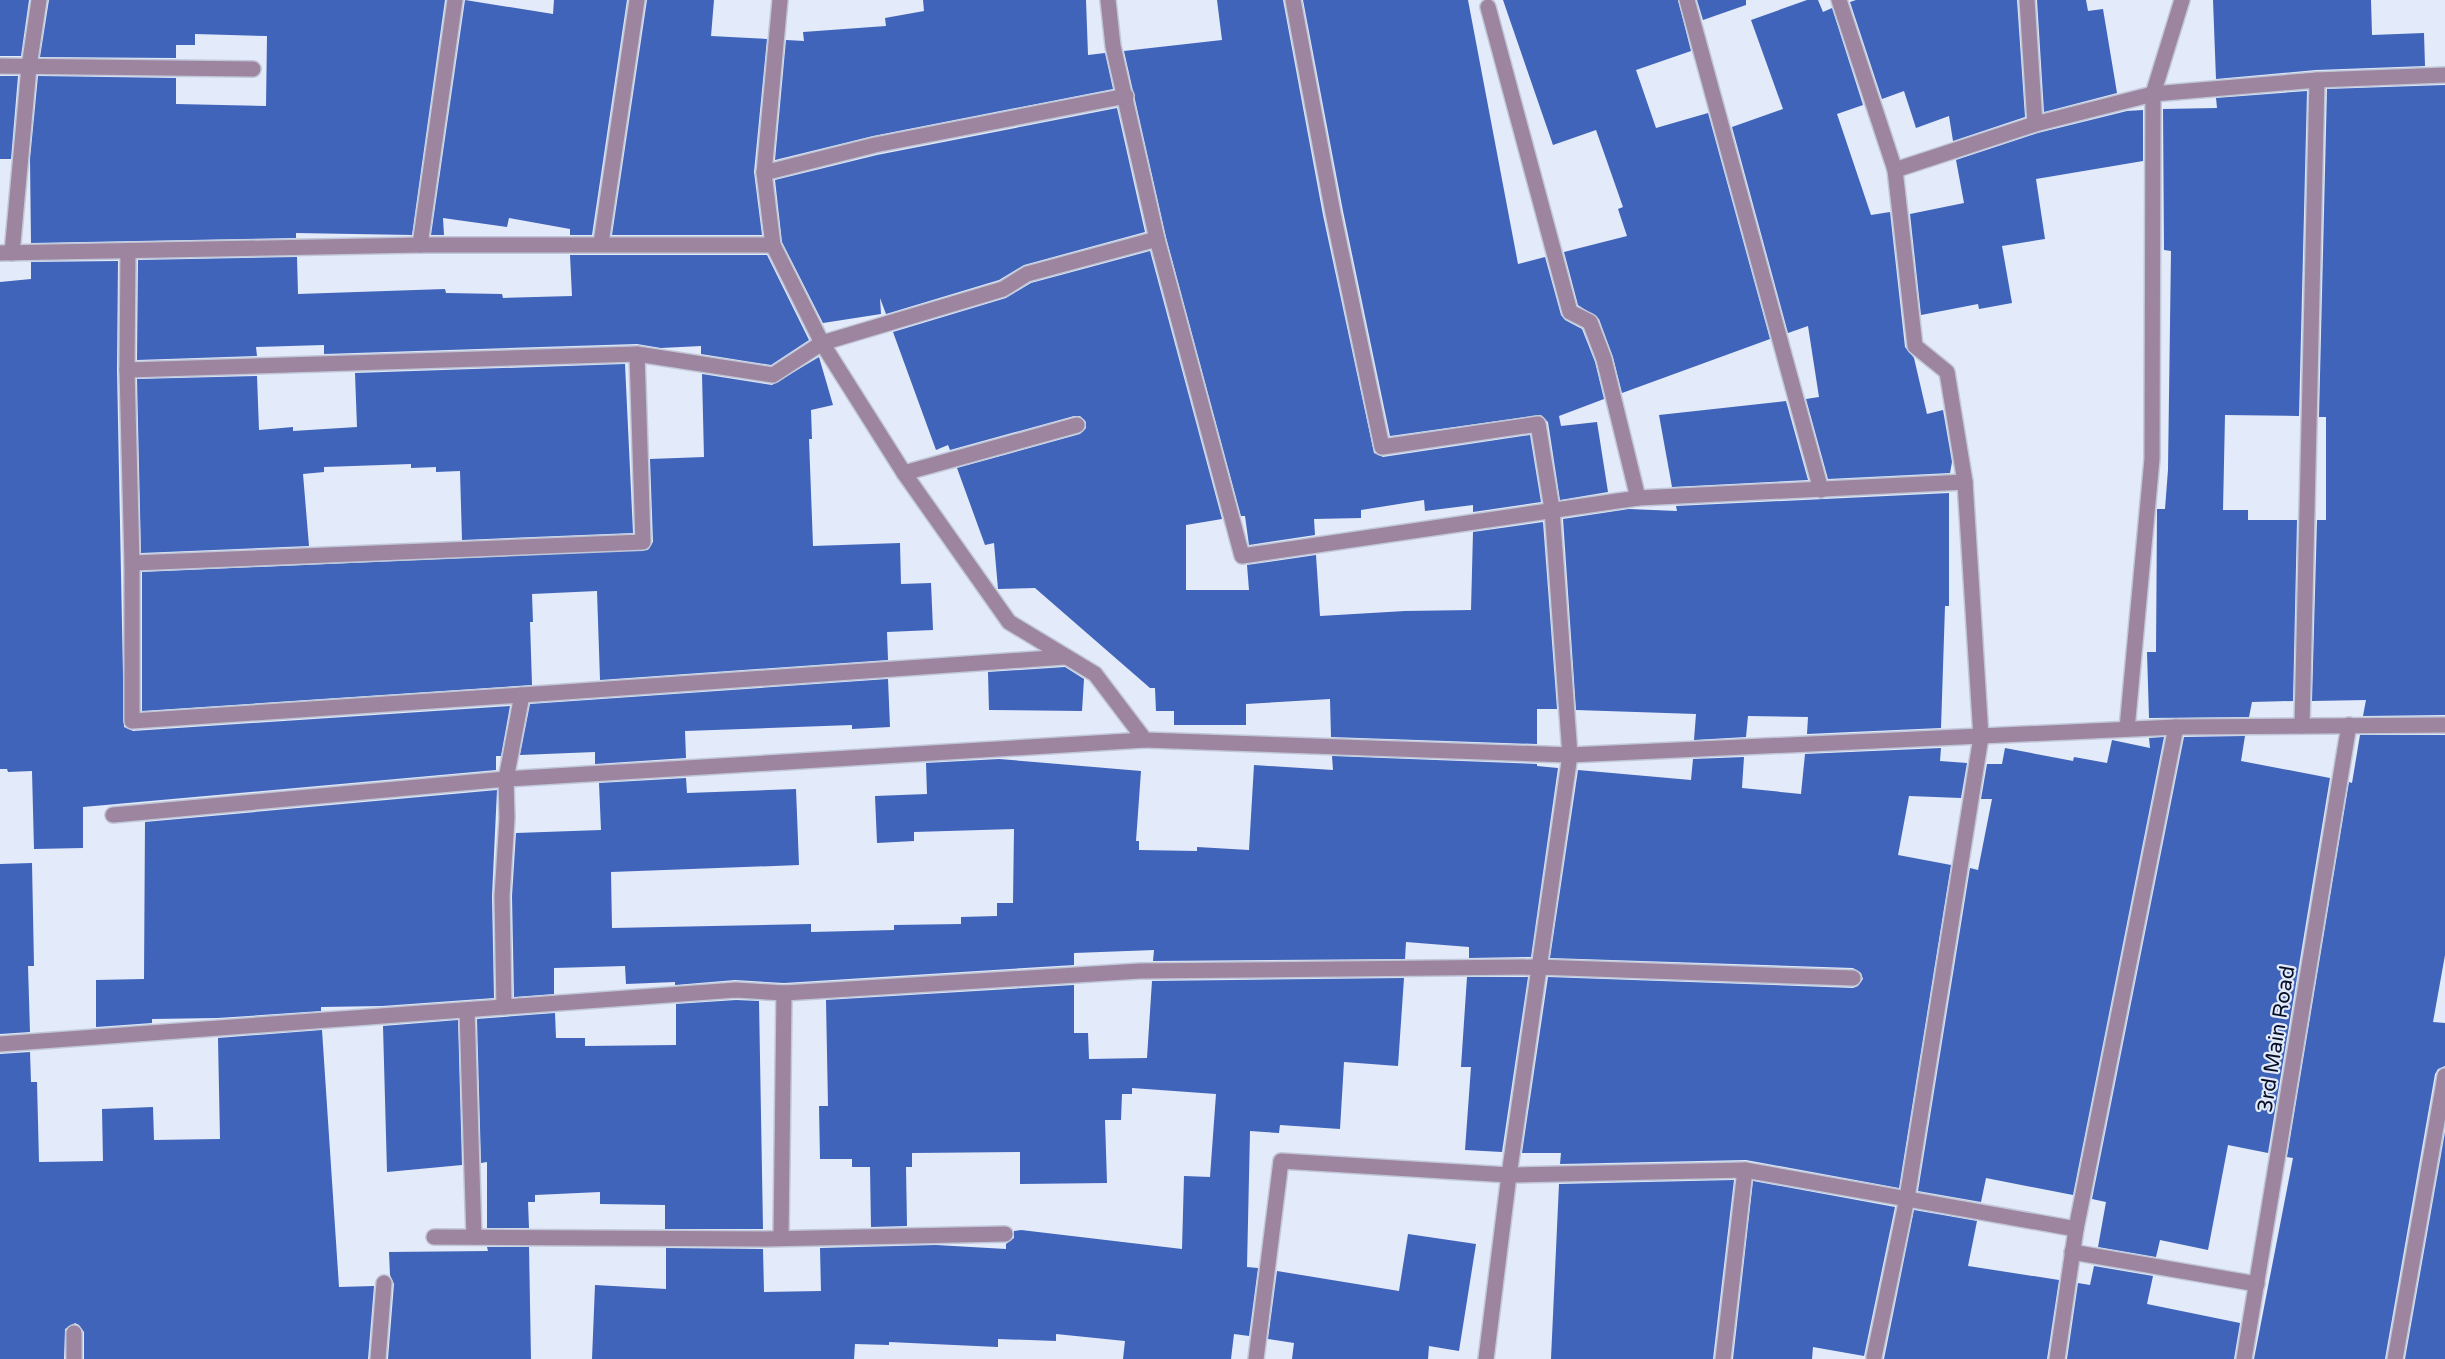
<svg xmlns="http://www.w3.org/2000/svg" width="2445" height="1359" font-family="'Varela Round',sans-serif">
  <rect width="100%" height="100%" fill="#e3eaf9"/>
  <!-- building -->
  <g fill="#3f64ba">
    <path d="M0 0H29L21 56H0Z"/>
    <path d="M49 0H445L412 235 296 233V238L31 243 30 159 38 76 176 78V104L266 106 267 36 195 34V45H176V58L40 57Z"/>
    <path d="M465 0 553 14 554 0H627L592 235H570V229L509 218 507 227 443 218 444 235H431Z"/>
    <path d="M647 0H714L711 36 767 39 754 172 762 235H612Z"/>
    <path d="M923 0H1086L1088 55 1105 53 1113 89 873 136 775 160 786 40 804 41 803 32 886 26 885 18 924 11Z"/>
    <path d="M1217 0H1283L1323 215 1374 453 1383 457 1530 435 1541 502 1473 512V505L1425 511 1424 500 1361 510V518L1314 519 1315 535 1249 545 1245 516H1241L1166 237 1124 51 1222 40Z"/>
    <path d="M1303 0H1468L1518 264 1545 257 1561 315 1565 320 1582 329 1595 362 1604 399 1559 416 1561 426 1597 422 1608 492 1560 500 1548 422 1541 415 1390 436 1343 211Z"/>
    <path d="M1503 0H1678L1691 51 1636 70 1656 128 1708 113 1770 339 1622 393 1613 357 1599 319 1578 305 1564 252 1627 236 1618 209 1623 207 1596 130 1553 145Z"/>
    <path d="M1697 0H1746V5L1703 20Z"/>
    <path d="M1807 0H1818L1823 12 1832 8 1863 105 1837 114 1871 215 1890 212 1905 347 1914 358 1927 414 1943 410 1952 462 1950 473 1828 479 1806 399 1819 397 1808 326 1788 333 1732 127 1783 109 1751 20Z"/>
    <path d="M1856 0H2017L2025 117 1953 141 1949 116 1916 128 1904 91 1882 99 1850 2Z"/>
    <path d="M2037 0H2086L2088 11 2103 9 2117 93 2044 112Z"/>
    <path d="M2213 0H2371L2372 35 2424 33 2425 66 2316 70 2216 79Z"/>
    <path d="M0 76H18L11 159H0Z"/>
    <path d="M2445 85V715L2363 716 2366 700 2312 701 2317 520H2326V417H2319L2327 89Z"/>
    <path d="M2307 91 2299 416 2225 415 2223 510H2248V520H2297L2293 701 2252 702 2249 717 2149 718 2147 652H2156L2157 513V509H2165L2168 470 2171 251 2164 250 2163 109 2217 108 2216 98Z"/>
    <path d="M1117 108 1145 232 1024 265 999 280 886 314 880 298 881 314 823 323 782 242 775 180 877 155Z"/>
    <path d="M2143 110V161L2036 179 2045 239 2002 246 2012 303 1979 309 1978 304 1921 315 1910 214 1964 203 1956 160 2038 133 2127 111Z"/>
    <path d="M1150 251 1222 519 1186 525V590H1249L1247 565 1316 555 1320 616 1405 611 1471 610 1473 532 1543 522 1557 709H1537V744L1331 737 1330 699 1246 704V725H1174V711H1156L1155 688H1150L1035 588 998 589 994 543 985 545 957 468 1080 434 1086 428V422L1080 416H1074L950 450 948 445 936 450 893 332 1006 298 1031 283Z"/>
    <path d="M570 255H767L809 340 771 365 701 354V346L661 348 637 344 324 354V345L256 347 257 356 137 360 138 260 297 257 298 294 445 289 446 293 502 294 503 298 572 296Z"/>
    <path d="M118 261 117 370 124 727 133 731 510 706 501 756H496V770L83 807V848L34 849 32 771 8 772 7 769H0V282L31 279V262Z"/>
    <path d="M819 357 833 405 811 410 812 439H809L813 546 900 543 901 584 931 583 933 630 887 632 888 660 600 680 597 591 532 594 533 622H530L532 685 142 711V572L648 550 653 542 650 459 704 457 702 374 772 385Z"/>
    <path d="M625 364 633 533 462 540 460 471 436 472V467L411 468V464L324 467V472L303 474 309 546 141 553 137 379 257 376 259 430 293 427V431L357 427 355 373Z"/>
    <path d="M1786 401 1808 480 1672 487 1659 415Z"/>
    <path d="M1949 493V606H1945L1941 728 1807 734 1808 717 1748 716 1746 737 1694 740 1696 714 1576 710 1563 519 1629 509 1677 511 1676 506Z"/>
    <path d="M1065 667 1084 679 1082 711 989 710 988 672Z"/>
    <path d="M888 679 890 727 852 729V725L685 731 686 758 595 764V752L520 755 530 704Z"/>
    <path d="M2360 735H2445V955L2433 1022 2445 1023V1066L2438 1069 2435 1074 2385 1359H2254L2293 1158 2287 1157 2349 782 2352 783Z"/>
    <path d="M2245 736 2241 761 2330 778 2268 1153 2228 1145 2208 1250 2160 1240 2156 1257 2098 1247 2106 1202 2092 1199 2184 737Z"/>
    <path d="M2164 737 2073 1195 1986 1178 1981 1202 1918 1191 1970 868 1978 870 1992 799H1981L1987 764H2002L2005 748 2073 761 2074 757 2107 763 2112 740 2150 748 2149 738Z"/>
    <path d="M1941 748 1940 761 1967 763 1961 798 1909 796 1898 855 1951 865 1899 1188 1746 1160 1560 1164 1561 1153H1522L1548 977 1853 988 1858 986 1863 979 1861 973 1853 968 1550 958 1578 770 1691 780 1693 759 1744 757 1742 788 1801 794 1805 754Z"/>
    <path d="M1332 756 1537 764V766L1558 768 1531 957 1469 958V947L1406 942 1405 959 1153 961 1154 950 1074 953V965L784 983 735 980 675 985V982L626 984 625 966 554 968V994L514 997 512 896 516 833 601 830 599 783 686 778 687 793 796 789 799 865 611 872 612 928 811 924V932L894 930V925L961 924V917L997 916V903H1013L1014 829 914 832V841L877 843 875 796 927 794 926 763 999 759 1141 771 1136 841H1139V850L1197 851V847L1249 850 1254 765 1333 770Z"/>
    <path d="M497 790 492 896 494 998 382 1006 321 1007V1011L218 1018 152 1019V1023L96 1027V980L144 979 145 822Z"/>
    <path d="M32 863 34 966H28L30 1032 0 1034V864Z"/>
    <path d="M1467 977H1528L1502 1152 1465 1150 1471 1067H1461Z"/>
    <path d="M1404 978 1398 1066 1344 1062 1340 1129 1280 1125 1279 1133 1250 1131 1247 1267 1258 1268 1249 1336 1234 1334 1231 1359H1123L1125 1341 1056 1334V1341L998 1339V1347L889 1342V1345L855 1344 854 1359H592L595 1285 666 1289V1248L763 1249 764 1292 821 1291 820 1248 936 1245 1006 1249V1244L1014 1238V1231L1021 1230 1182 1249 1184 1176 1210 1177 1216 1094 1132 1088V1094H1122L1121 1120H1105L1107 1183 1020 1184V1152L912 1153V1167H906L907 1226 871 1227 870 1167H852V1159H820L819 1106H828L826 1000 1074 985V1033H1088L1089 1059 1147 1058 1152 981Z"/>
    <path d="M736 1000 759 1001 763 1229H665V1205L600 1204V1192L535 1195V1202H528L529 1228H487V1162L481 1163 477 1019 555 1013 556 1038H585V1046L676 1045V1004Z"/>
    <path d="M458 1020 462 1165 387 1172 383 1026Z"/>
    <path d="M322 1030 339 1287 374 1286 368 1359H84V1332L79 1325 75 1323 65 1329 64 1359H0V1054L30 1052 31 1082H37L39 1162 103 1161 102 1109 153 1107 154 1140 220 1139 218 1038Z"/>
    <path d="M2445 1132V1359H2405Z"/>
    <path d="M1734 1180 1713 1359H1551L1559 1184Z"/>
    <path d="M1753 1181 1895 1207 1864 1356 1813 1347 1812 1359H1733Z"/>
    <path d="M1914 1210 1977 1221 1968 1266 2059 1280 2047 1359H1884Z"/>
    <path d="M1408 1234 1476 1244 1459 1351 1429 1346 1428 1359H1292L1294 1343 1268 1339 1277 1271 1399 1291Z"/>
    <path d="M487 1247H529L531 1359H388L394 1284 390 1275 389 1252 488 1251Z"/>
    <path d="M2094 1266 2153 1276 2147 1304 2240 1323 2234 1359H2067L2078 1283 2090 1285Z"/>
  </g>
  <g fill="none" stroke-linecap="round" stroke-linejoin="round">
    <!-- minor casing -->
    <g stroke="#c0c7d8" stroke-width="18">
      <g id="minor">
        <path d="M1108 0 1113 46 1157 239 1242 556 1638 498 1965 482 1981 737 1907 1198 1874 1357"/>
        <path d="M1293 0 1333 213 1382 447 1538 424 1552 509 1570 755 1509 1175 1486 1359"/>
        <path d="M1687 0 1821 490"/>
        <path d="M1839 0 1895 170 2035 124 2153 94 2317 80 2445 75"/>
        <path d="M2027 0 2035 124"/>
        <path d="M1488 7 1570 312 1590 322 1604 359 1638 498"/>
        <path d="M0 66 253 69"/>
        <path d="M1895 170 1915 346 1947 372 1965 482"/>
        <path d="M764 173 780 0"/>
        <path d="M601 243 637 0"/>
        <path d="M420 245 455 0"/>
        <path d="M773 245 764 173 875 145 1126 96"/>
        <path d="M128 251 127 370 132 563 643 542 637 354"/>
        <path d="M12 253 29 67 39 0"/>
        <path d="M127 370 637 354 773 375 822 343 1003 289 1027 274 1157 239"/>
        <path d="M904 473 1077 425"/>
        <path d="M132 563V721L522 695"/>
        <path d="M2302 726 2317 80"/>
        <path d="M2127 729 2152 459 2153 94 2182 0"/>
        <path d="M113 815 506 779 1145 740"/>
        <path d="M504 1007 502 896 507 818 506 779 522 695 1065 657"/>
        <path d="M467 1010 474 1237"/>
        <path d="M0 1044 736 990 784 993 1140 971 1537 967 1853 978"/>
        <path d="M434 1237 765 1239 1005 1234"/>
        <path d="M781 1237 784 993"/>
        <path d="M2072 1252 2257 1284"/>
        <path d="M74 1359V1333"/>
        <path d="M378 1359 384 1283"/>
        <path d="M1256 1359 1281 1161 1509 1175 1745 1170 2076 1229"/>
        <path d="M1723 1359 1745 1170"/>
        <path d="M2057 1359 2076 1229 2176 727"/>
        <path d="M2244 1359 2349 725"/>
        <path d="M2395 1359 2445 1076"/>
      </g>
    </g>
    <!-- tertiary casing -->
    <g stroke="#c0c7d8" stroke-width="18">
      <path id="tertiary" d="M0 253 420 245H773L822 343 904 473 1009 622 1095 674 1145 740 1570 755 2176 727 2445 725"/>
    </g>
    <!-- minor -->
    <use href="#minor" stroke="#9d849f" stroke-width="15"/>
    <!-- tertiary -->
    <use href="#tertiary" stroke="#9d849f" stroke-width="15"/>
  </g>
  <g text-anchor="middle" stroke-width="4.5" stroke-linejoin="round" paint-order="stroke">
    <!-- street labels -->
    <g font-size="21" fill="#060f28" stroke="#e3eaf9">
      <text transform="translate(2276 1039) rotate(-81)" y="7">3rd Main Road</text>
    </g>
  </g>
</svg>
